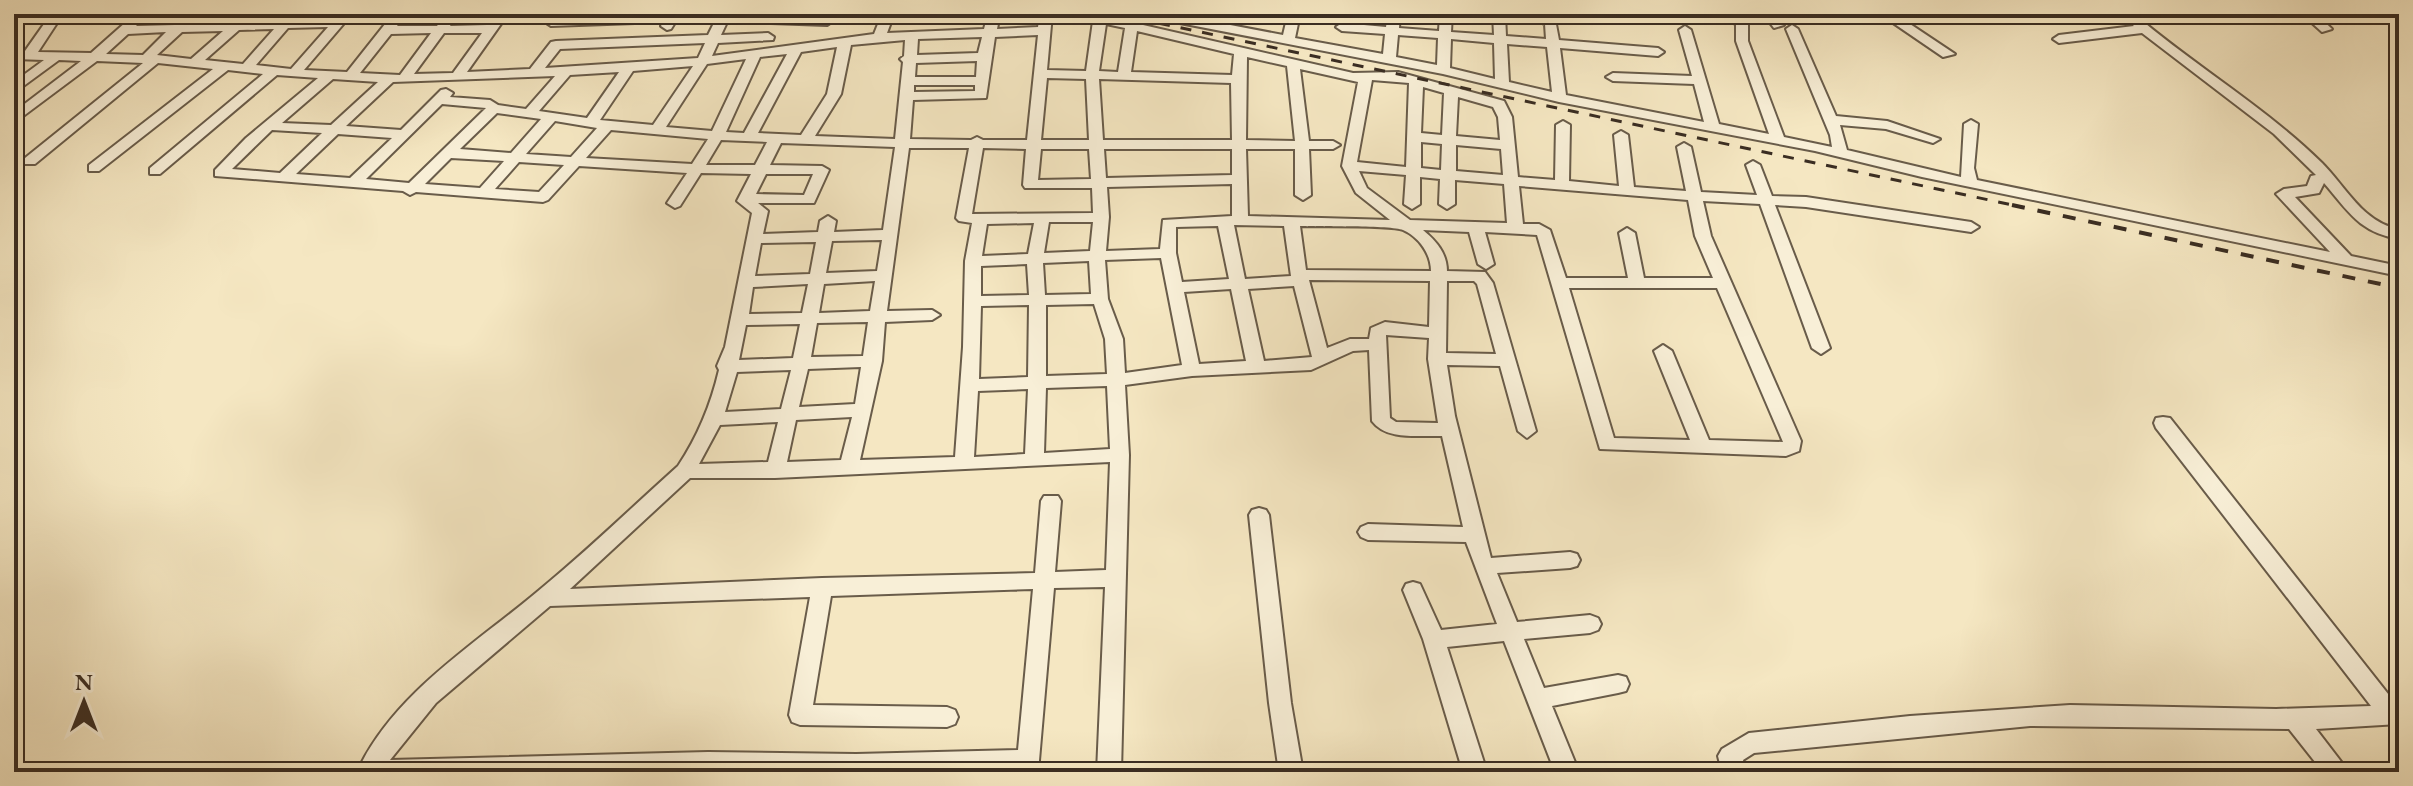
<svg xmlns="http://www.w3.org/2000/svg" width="2413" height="786" font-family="'EB Garamond',serif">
  <rect width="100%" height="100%" fill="#f5e7c2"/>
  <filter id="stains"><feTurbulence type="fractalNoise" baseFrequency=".0025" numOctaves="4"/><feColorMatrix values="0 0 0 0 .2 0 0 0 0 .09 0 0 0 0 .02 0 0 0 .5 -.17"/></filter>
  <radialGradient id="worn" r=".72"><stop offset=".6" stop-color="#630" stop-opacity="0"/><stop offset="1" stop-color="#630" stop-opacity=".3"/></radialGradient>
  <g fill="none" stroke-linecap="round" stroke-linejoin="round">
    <!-- minor casing -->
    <g stroke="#695c4a" stroke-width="4">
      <g id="minor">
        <path d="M135 14H148L136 26 175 25 186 14H199L190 24 233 23 243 14H256L248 22 281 21 289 16 295 21 335 19 339 14H352L304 70 347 72 393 14H406L397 26H437L446 14H458L450 26 487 25 496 14H508L467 72 530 69 551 42 556 41 708 35 716 19 676 21 671 29 667 30 661 26 663 22 551 26 545 22 551 18 769 14 763 18H729L721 35 768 33 774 37 773 40 718 43 712 56 874 34 882 14H894L887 33 984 29 988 14H1000L997 29 1038 27 1040 14H1052L1047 70 1086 71 1093 21 1073 14H1095L1353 73 1398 72 1504 101 1512 117 1518 177 1555 180 1556 125 1563 121 1570 125 1569 181 1619 186 1614 135 1621 131 1628 135 1634 187 1686 191 1677 147 1684 143 1691 147 1701 192 1757 195 1746 165 1753 161 1760 165 1772 196 1806 197 1971 222 1979 227 1971 232 1806 207 1775 205 1830 348 1821 354 1812 348 1760 204 1703 201 1711 236 1801 441 1799 451 1786 456 1600 449 1537 235 1485 232 1494 264 1486 269 1478 264 1469 232 1423 230C1436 241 1447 253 1447 271L1485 272 1493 283 1536 431 1527 438 1518 431 1500 366 1447 365 1455 416 1491 558 1570 552 1577 554 1580 560 1577 566 1570 568 1497 573 1517 622 1590 615 1598 618 1601 624 1598 630 1590 633 1524 639 1544 688 1618 675 1626 677 1629 684 1626 691 1618 693 1552 706 1579 772H1555L1504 641 1447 647 1487 772H1463L1423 639 1403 590 1406 584 1413 582 1420 584 1441 630 1497 624 1466 542 1368 540 1361 537 1358 532 1361 527 1368 524 1463 527 1442 436C1419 435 1387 441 1372 421L1369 350 1353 351 1311 370 1192 376 1125 385 1129 455 1121 772H1097L1105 587 1054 588 1038 772H357C393 694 474 645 537 592 586 552 631 508 678 466 698 436 711 404 719 370L717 366 725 347 752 213 737 201 751 174 701 173 680 206 675 208 667 203 687 173 579 166 548 200 543 202 416 192 410 195 403 191 215 176V170L246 138 318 78 277 75 160 174H150V168L263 74 228 70 99 171H89V165L213 69 158 63 35 164H25V158L143 63 97 61 14 123V112L81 61 59 60 14 93V82L44 60 14 59V51H25L49 17 53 16 59 20 38 52 91 53ZM1106 24 1125 28 1118 72 1099 71ZM328 27 291 69 256 65 288 28ZM274 29 243 64 205 60 239 30ZM223 31 191 59 157 55 182 32ZM1137 31 1234 54 1232 75 1131 72ZM166 32 143 55 106 54 128 34ZM431 33 400 75 360 73 391 34ZM444 33H482L453 73 414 74ZM1038 35 1027 140H983L977 137 971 140 910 139 913 100 986 98 995 37ZM982 37 978 53 917 55 918 39ZM905 40 904 56 900 59 903 62 895 139 815 136 841 94 851 45ZM705 43 698 58 545 68 560 49ZM837 47 827 94 801 135 758 133 801 52ZM787 54 744 133 726 132 760 57ZM1247 57 1287 66 1295 141 1246 140ZM746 59 712 131 666 127 707 64ZM977 61 976 77H915L916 63ZM693 66 653 125 600 120 633 71ZM1300 69 1358 82 1342 166 1356 193 1390 220 1248 216 1246 149H1295V195L1303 200 1311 195 1309 149H1333L1340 145 1333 141H1309ZM619 72 587 118 539 111 570 75ZM555 76 526 109 498 105 490 100 450 97 453 93 446 89 441 90 401 130 346 126 393 82ZM1047 78 1086 79 1089 140H1041ZM333 79 378 82 331 125 282 123ZM1099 79 1231 83 1232 140H1103ZM1372 80 1409 83 1406 167 1357 162ZM914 85H975V91L914 92ZM1423 87 1444 93 1442 135 1421 133ZM1458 97 1493 107 1498 117 1500 140 1456 136ZM442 104 486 108 409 183 366 179ZM497 113 541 119 511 153 460 149ZM555 121 597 128 571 157 526 154ZM272 130 322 133 280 173 232 169ZM611 130 708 139 692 164 586 158ZM338 134 392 138 350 178 296 174ZM721 140 767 142 755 165H706ZM1421 142 1442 144 1441 170 1421 168ZM781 143 895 147 883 230 834 232 836 221 828 216 820 221 818 232 763 234 768 211 758 203H814L829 170 822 166 770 165ZM1456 145 1501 149 1503 175 1456 171ZM909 148H969L956 218 959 221 972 223 965 261 963 347 955 457 860 460 882 361 885 322 932 320 940 315 932 310 887 311ZM983 148 1026 149 1023 185 1025 188H1092L1093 213 972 214ZM1041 149H1089L1091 179 1038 180ZM1104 149H1232V175L1106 178ZM451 158 504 161 480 188 425 184ZM519 162 564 165 539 192 495 189ZM1359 171 1406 175 1404 204 1412 209 1420 204V177L1440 179 1439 204 1447 209 1455 204V180L1504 184 1507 223 1410 220 1367 188ZM766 174H813L804 195 756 194ZM1232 184V216L1163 220 1160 249 1106 251 1109 217 1107 187ZM1519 186 1688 200 1695 236 1713 278H1644L1635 233 1627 228 1619 233 1628 278H1566L1550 230 1539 224H1523ZM1049 222H1093L1090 251 1044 253ZM1034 223 1028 254 982 256 987 224ZM1234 225 1284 226 1291 276 1245 279ZM1218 226 1229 279 1182 282 1176 253V227ZM1300 226C1318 227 1391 225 1403 230 1419 237 1431 254 1431 271L1306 270ZM882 240 877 271 826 273 832 241ZM816 242 810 274 755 276 761 243ZM1161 258 1182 365 1125 373 1123 339 1108 299 1105 260ZM1089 261 1091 294 1045 295 1043 263ZM1027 264 1029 295 981 296V266ZM1309 280 1430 281 1429 327 1385 322 1371 328 1369 339H1350L1327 348ZM875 281 870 311 819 313 824 284ZM1447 281H1474L1477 284 1496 354 1446 353ZM808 284 802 313 749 314 753 287ZM1294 286 1312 357 1264 361 1248 289ZM1569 288H1717L1783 442 1709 440 1672 351 1663 345 1654 351 1690 440 1614 438ZM1231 289 1246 361 1199 364 1184 292ZM1094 304 1105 339 1107 374 1046 376V305ZM1029 305 1028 377 979 379 981 306ZM868 322 863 356 811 357 817 323ZM800 324 793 358 739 360 746 325ZM1386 335 1429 338 1428 359 1438 423 1396 422 1390 418ZM861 367 855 404 799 407 808 369ZM791 370 781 409 725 412 737 372ZM1107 386 1110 449 1044 453 1046 388ZM1028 389 1025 454 974 457 978 391ZM852 417 841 460 787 462 796 420ZM778 422 768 462 699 464 720 425ZM1110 462 1106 570 1055 572 1061 501 1058 496H1044L1041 501 1035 573 822 578 570 589 690 478H775ZM1033 589 1018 750 856 754 708 752 390 760 436 703 550 606 810 597 789 715 792 722 800 725 947 727 955 724 958 717 955 710 947 707 813 705 831 596Z"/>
        <path d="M1148 14H1173L1283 35 1288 14H1300L1295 38 1383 54 1385 34 1342 31 1336 27 1342 23 1386 27 1388 14H1400L1399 28 1439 31 1440 14H1452L1451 32 1494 35 1493 14H1505L1506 36 1546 39 1545 24 1526 17 1535 14 1555 19 1559 40 1658 48 1664 52 1658 56 1560 48 1566 95 1704 122 1694 84 1613 81 1606 77 1613 73 1692 76 1679 30 1685 26 1691 30 1719 124 1769 134 1736 41V25L1728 14H1740L1748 25V41L1784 137 1832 147 1830 135 1786 29 1792 25 1798 29 1836 116 1887 121 1940 139 1933 143 1886 129 1840 125 1847 150 1961 177 1964 124 1971 120 1978 124 1974 168 1977 180 2330 252 2276 194 2284 189 2307 186 2311 176 2316 175 2274 134 2142 33 2059 43 2053 39 2059 35 2134 26 2121 14H2134C2195 66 2265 107 2322 163 2346 187 2363 223 2399 229V239C2359 232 2349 212 2324 183L2319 193 2295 197 2351 256 2399 266V276L1922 177 1815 151 1559 102 1443 74 1154 18ZM1398 35 1438 38 1437 65 1396 57ZM1451 39 1494 43 1495 79 1450 68ZM1507 44 1547 47 1552 92 1509 82Z"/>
        <path d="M1763 14H1776L1784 25 1774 28Z"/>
        <path d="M1880 14H1895L1955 54 1943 57Z"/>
        <path d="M2302 14H2316L2332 29 2322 32Z"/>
        <path d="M775 16 827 17 833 21 827 25 771 23V17Z"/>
        <path d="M2163 417 2170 418 2396 704H2399V724L2316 729 2349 772H2323L2289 729 2030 726 1754 753 1743 760 1746 772H1722L1718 756 1722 749 1749 733 1910 716 2070 705 2276 709 2371 706 2156 428 2154 423 2156 418Z"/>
        <path d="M1259 508 1266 510 1269 515 1291 703 1303 772H1279L1269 703 1249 515 1252 510Z"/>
      </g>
    </g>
    <!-- minor -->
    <use href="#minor" fill="#f8efd7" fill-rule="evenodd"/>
    <!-- rail-far1 -->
    <path stroke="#3a2d22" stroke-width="3" stroke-dasharray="11 11" stroke-linecap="butt" d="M1116 14 2022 207"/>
    <!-- rail -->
    <path stroke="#3a2d22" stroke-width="4" stroke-dasharray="13 13" stroke-linecap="butt" d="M2012 205 2399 288"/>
  </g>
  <!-- margin -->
  <rect width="2413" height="786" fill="none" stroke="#f5e7c2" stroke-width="48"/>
  <rect x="16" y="16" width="2381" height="754" fill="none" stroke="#3a2d22" stroke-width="4"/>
  <rect x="24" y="24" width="2365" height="738" fill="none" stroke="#3a2d22" stroke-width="2"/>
  <!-- north arrow -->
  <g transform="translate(84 702)" stroke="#f8efd7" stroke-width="6" paint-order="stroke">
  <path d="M0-6L14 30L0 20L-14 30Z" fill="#3a2d22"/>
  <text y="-12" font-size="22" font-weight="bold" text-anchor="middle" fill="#3a2d22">N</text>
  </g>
  <rect width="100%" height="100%" filter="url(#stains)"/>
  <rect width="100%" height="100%" fill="url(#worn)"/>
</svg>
